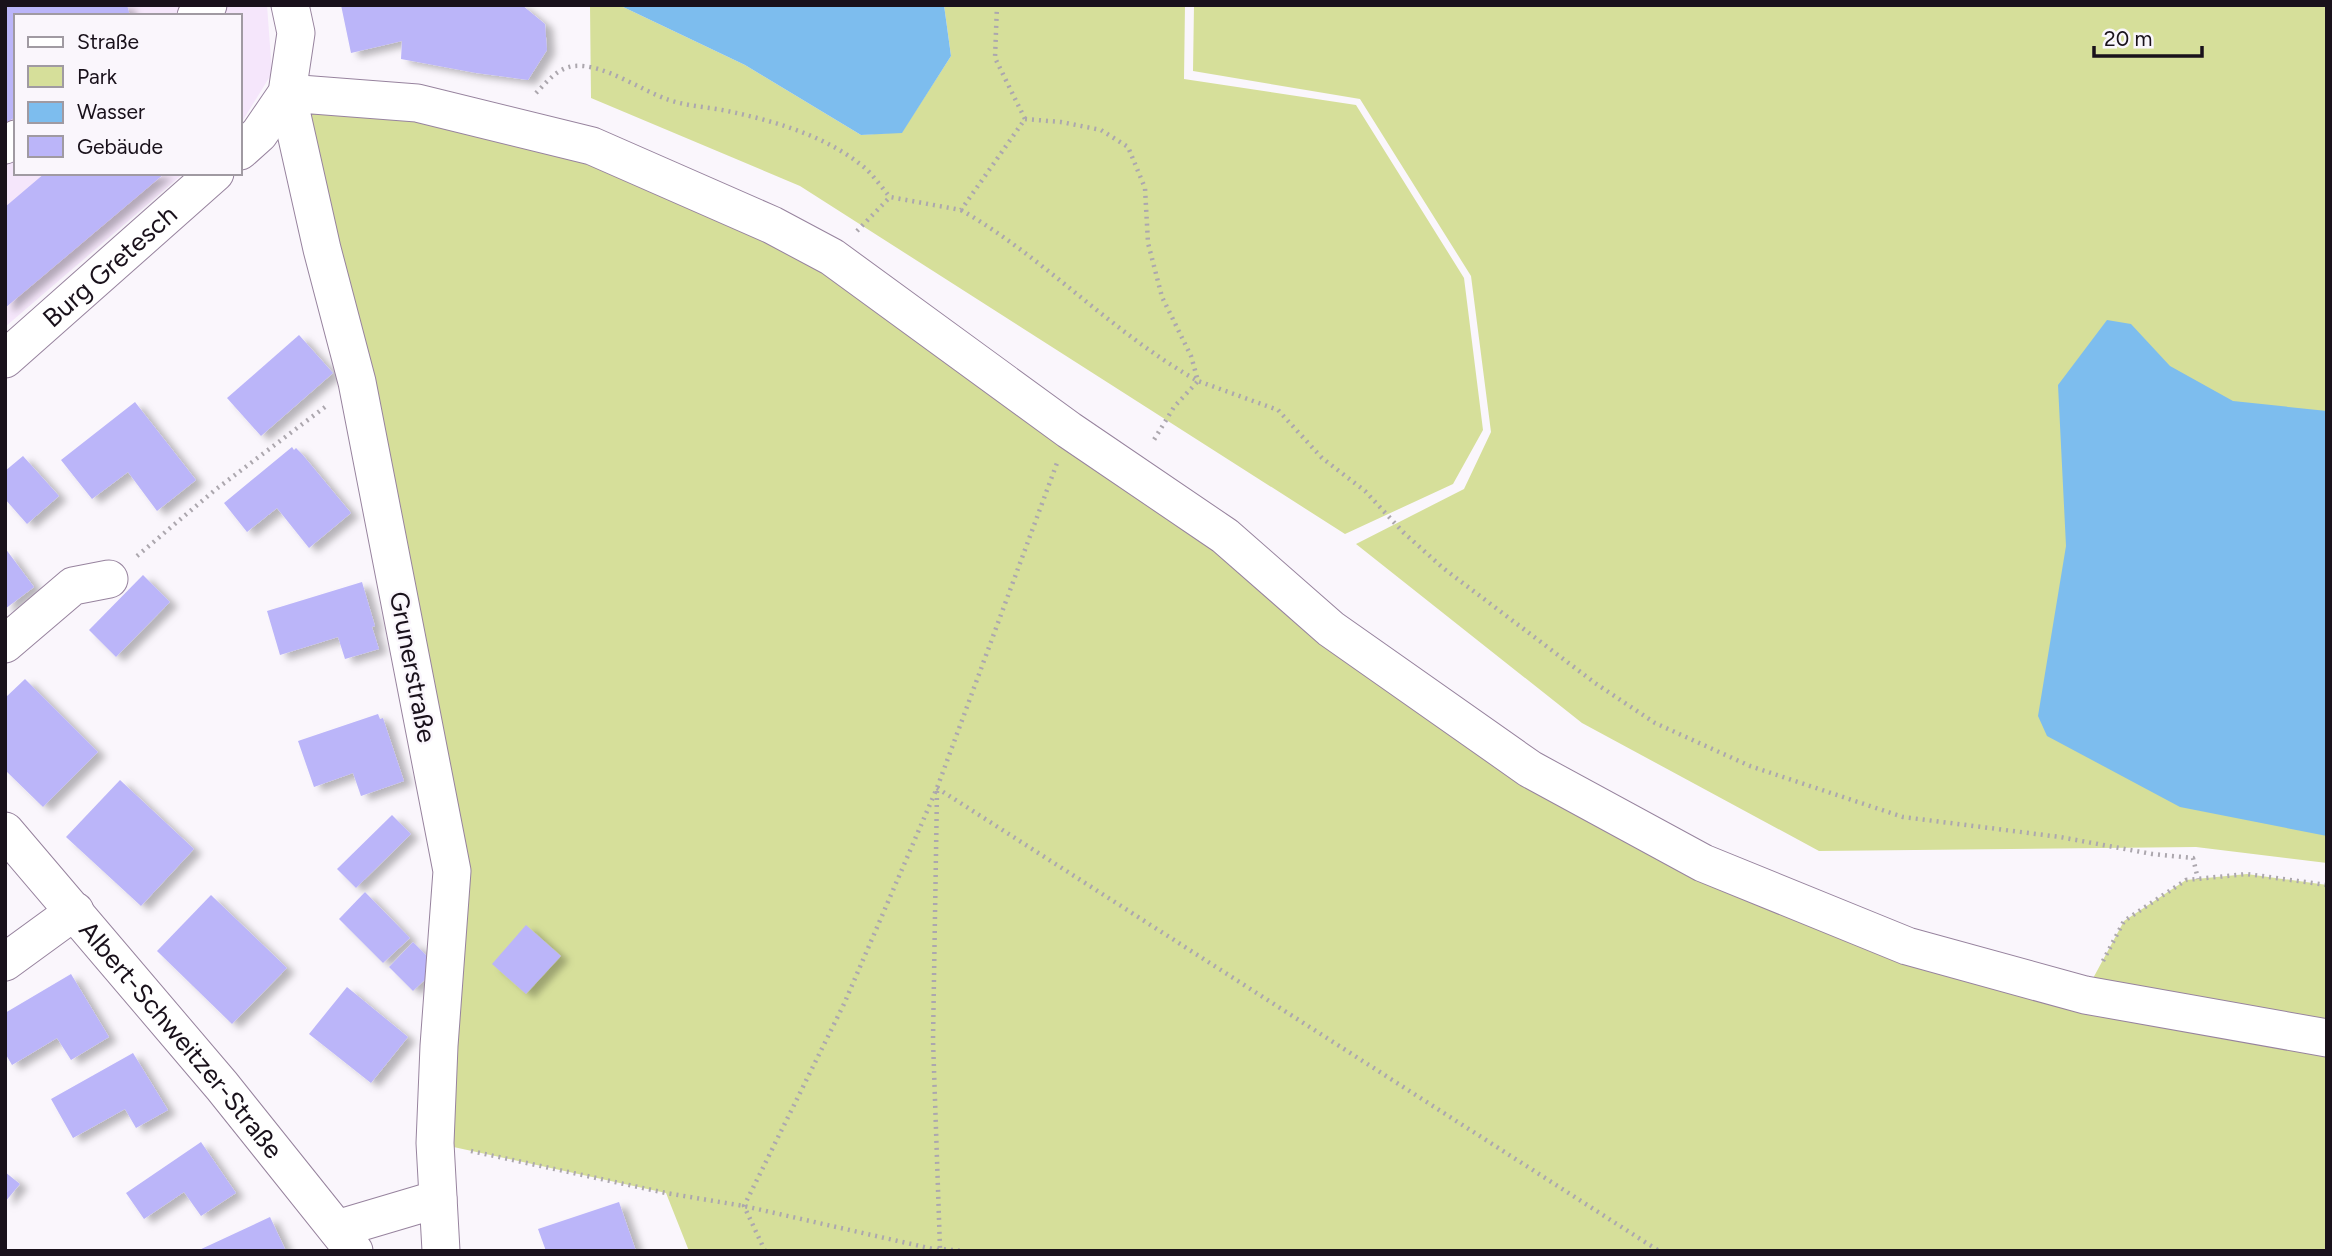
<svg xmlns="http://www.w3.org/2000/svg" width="2332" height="1256" font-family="Figtree,sans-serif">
  <defs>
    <filter id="shadow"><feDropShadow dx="8" dy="4.5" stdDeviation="3.5" flood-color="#0004"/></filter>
  </defs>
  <rect width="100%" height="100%" fill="#faf6fc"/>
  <!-- built -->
  <path fill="#f5e6fb" d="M5 5H267L272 73 240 125V16H16V173H184L5 327Z"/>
  <!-- green -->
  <g fill="#d6df9a">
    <path d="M590 5H619L745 65 861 135 902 132 951 56 944 5H1185L1184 79 1356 105 1464 278 1483 430 1453 484 1345 534 800 186 591 98Z"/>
    <path d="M1194 5H2327V863L2196 847 1819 851 1582 723 1356 544 1464 489 1491 432 1471 276 1360 99 1193 71Z"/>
    <path d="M287 93 417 103 772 225 1331 629 1703 863 2084 995 2124 921 2186 880 2247 874 2327 885V1251H689L666 1193 435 1143 452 871Z"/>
  </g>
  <!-- water -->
  <g fill="#7dbdee">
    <path d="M619 5H944L951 56 902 133 861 135 745 65Z"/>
    <path d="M2107 320 2131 324 2170 366 2233 401 2327 411V836L2180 807 2047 736 2038 716 2066 546 2058 385Z"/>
  </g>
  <!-- building -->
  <g fill="#bbb5f9" filter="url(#shadow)">
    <path d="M5 5H127L130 16H16V117L5 123Z"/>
    <path d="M341 5H522L545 24 547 50 528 80 476 73 401 59 402 41 351 53Z"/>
    <path d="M45 173H165L5 308V207Z"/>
    <path d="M299 335 333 373 261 436 227 398Z"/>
    <path d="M135 402 196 480 157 511 128 472 92 499 61 460Z"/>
    <path d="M292 447 294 450 296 448 302 454 351 513 309 548 277 508 247 532 224 503Z"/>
    <path d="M23 456 59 496 27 524 5 499V471Z"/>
    <path d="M5 548 34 587 5 609Z"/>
    <path d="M143 575 170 602 116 657 89 630Z"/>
    <path d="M362 582 375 626 372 627 379 649 345 659 338 637 280 655 267 611Z"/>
    <path d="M25 679 98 752 43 807 5 770V698Z"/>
    <path d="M378 714 380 719 383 718 404 781 361 796 353 773 314 787 298 741Z"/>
    <path d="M120 780 194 849 141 906 66 837Z"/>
    <path d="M392 815 411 834 356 888 337 869Z"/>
    <path d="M365 892 410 938 383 963 339 919Z"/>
    <path d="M211 895 287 968 232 1024 157 951Z"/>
    <path d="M526 925 561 956 526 994 492 964Z"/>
    <path d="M413 942 438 967 413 991 389 967Z"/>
    <path d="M71 974 109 1037 71 1060 57 1038 12 1065 5 1053V1013Z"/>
    <path d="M347 987 408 1037 371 1083 309 1034Z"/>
    <path d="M133 1053 168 1110 136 1128 125 1109 73 1138 51 1099Z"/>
    <path d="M201 1142 236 1193 201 1216 184 1192 144 1219 126 1193Z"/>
    <path d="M5 1172 20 1184 5 1202Z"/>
    <path d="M619 1202 636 1251H546L538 1229Z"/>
    <path d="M270 1217 286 1251H197Z"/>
  </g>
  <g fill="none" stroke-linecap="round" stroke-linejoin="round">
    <!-- minor casing -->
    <g stroke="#97839e" stroke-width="39">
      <g id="minor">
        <path d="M196 16 208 5"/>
        <path d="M5 145 16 139"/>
        <path d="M240 151 259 134 287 93 296 33 290 5"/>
        <path id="s1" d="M5 359 215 173"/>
        <path d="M5 644 73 586 109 579"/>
        <path id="s2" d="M5 831 222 1086 354 1251"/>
        <path d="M5 962 75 911"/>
        <path d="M337 1229 438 1199"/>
        <path d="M441 1251 435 1143 439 1046 452 871 357 382 322 249 287 93 417 103 592 146 772 225 832 257 1069 430 1225 536 1331 629 1530 769 1703 863 1907 946 2085 995 2327 1038"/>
      </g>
    </g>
    <!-- path -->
    <g stroke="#aca7ae" stroke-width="4.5" stroke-dasharray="2 5" stroke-linecap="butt">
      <path d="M536 93C547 82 557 68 574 66 603 63 642 91 669 100 690 107 711 107 732 112 778 122 828 137 865 168 874 176 882 188 890 197"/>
      <path d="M1025 119 1061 122 1101 130 1128 147 1145 188 1148 243 1162 297 1191 356 1198 381 1278 410 1322 458 1365 491 1403 532 1443 568 1595 683 1655 723 1750 766 1903 817 2060 837 2152 854 2193 858 2198 879"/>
      <path d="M961 210C1045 258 1112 333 1198 381L1174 407 1152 443"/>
      <path d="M857 231 890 197 961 210 1025 119 995 58 997 5"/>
      <path d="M137 556 215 490 325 407"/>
      <path d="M937 788 1659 1251"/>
      <path d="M937 791 933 1040 940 1249 964 1251"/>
      <path d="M2103 961 2124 921 2186 880 2247 874 2327 885"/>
      <path d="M471 1151 666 1193 744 1206 942 1251"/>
      <path d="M765 1251 744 1206 844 1004 937 788 1057 463"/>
    </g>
    <!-- minor -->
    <use href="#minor" stroke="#fff" stroke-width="37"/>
  </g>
  <g text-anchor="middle" stroke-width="5" stroke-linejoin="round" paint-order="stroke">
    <!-- street labels -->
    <g font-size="26" fill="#19111b" stroke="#faf6fc">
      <text dy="9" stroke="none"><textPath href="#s1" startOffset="140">Burg Gretesch</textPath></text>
      <text transform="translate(413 667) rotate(79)" y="9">Grunerstraße</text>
      <text dy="9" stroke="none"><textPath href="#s2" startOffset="273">Albert-Schweitzer-Straße</textPath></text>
    </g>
  </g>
  <!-- border -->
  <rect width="2332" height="1256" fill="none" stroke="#19111b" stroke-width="14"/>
  <!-- legend -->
  <rect x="14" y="14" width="228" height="161" fill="#faf6fc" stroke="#a09aa2" stroke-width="2"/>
  <rect x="28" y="37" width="35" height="10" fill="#ffffff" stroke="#a09aa2" stroke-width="2"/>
  <text x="77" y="49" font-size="21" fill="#19111b">Straße</text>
  <rect x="28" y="66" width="35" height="21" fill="#d6df9a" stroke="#a09aa2" stroke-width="2"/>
  <text x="77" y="84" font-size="21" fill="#19111b">Park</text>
  <rect x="28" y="102" width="35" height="21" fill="#7dbdee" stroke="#a09aa2" stroke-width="2"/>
  <text x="77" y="119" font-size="21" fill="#19111b">Wasser</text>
  <rect x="28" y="136" width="35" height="21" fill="#bbb5f9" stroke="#a09aa2" stroke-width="2"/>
  <text x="77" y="154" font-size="21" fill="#19111b">Gebäude</text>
  <!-- scale -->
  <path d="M2094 46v10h108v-10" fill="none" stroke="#19111b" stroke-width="3.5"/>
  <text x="2104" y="46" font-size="21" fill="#19111b" stroke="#faf6fc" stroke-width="5" paint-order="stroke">20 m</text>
</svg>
